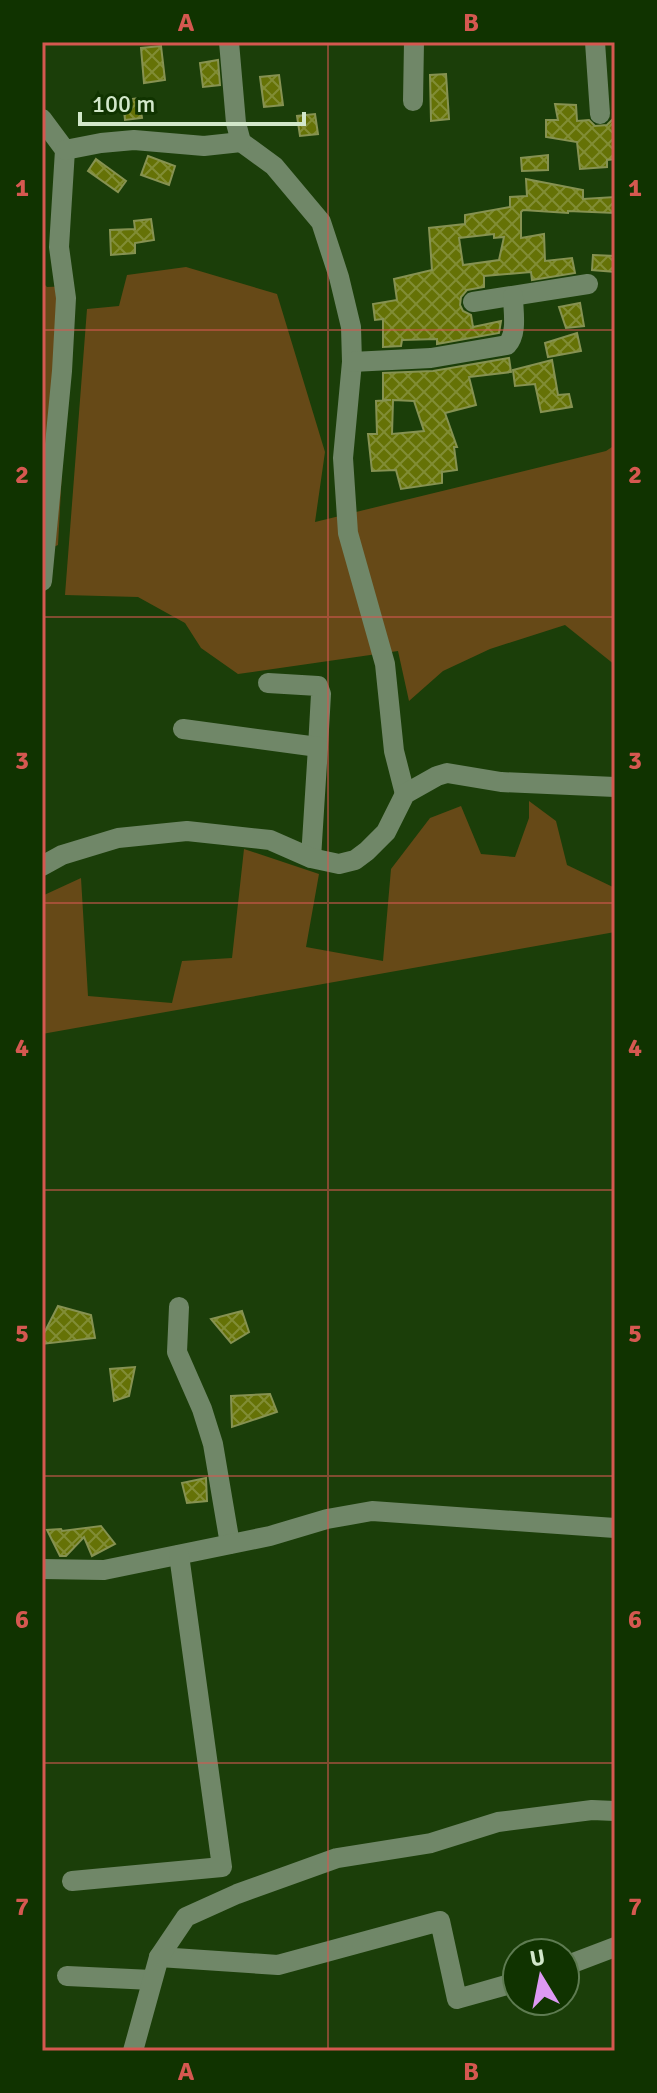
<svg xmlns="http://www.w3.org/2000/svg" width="657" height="2093" font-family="Signika,sans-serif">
  <defs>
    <pattern id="building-cross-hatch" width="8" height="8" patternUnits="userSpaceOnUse" patternTransform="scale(2)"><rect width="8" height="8" fill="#657206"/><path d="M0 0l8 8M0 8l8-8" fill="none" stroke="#818d35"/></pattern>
  </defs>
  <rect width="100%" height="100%" fill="#1b3e09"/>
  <!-- green -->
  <g fill="#664917">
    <path d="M186 267 277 294 325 452 315 522 606 451 615 445V665L565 625 490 649 443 671 409 701 398 651 238 674 201 648 185 623 138 597 65 595 87 309 119 306 127 275Z"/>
    <path d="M42 282 47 287 72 286 58 545 42 552Z"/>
    <path d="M529 801 556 821 567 865 615 888V932L42 1034V896L81 878 88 996 172 1003 182 961 232 958 244 849 319 874 306 947 383 961 391 869 430 818 461 806 481 854 515 857 529 818Z"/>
  </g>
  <!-- building -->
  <g fill="url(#building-cross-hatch)" stroke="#869252" stroke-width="2" fill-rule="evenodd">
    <path d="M161 46 165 80 144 83 141 48Z"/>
    <path d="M218 60 220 85 203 87 200 63Z"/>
    <path d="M446 74 449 119 431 121 430 75Z"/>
    <path d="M279 75 283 105 264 107 260 77Z"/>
    <path d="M139 98 142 118 125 120 123 100Z"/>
    <path d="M555 104 576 105 577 121 589 120 595 126 607 125 615 117V159L607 160V167L580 169 577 142 546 137V120H558Z"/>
    <path d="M315 114 318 134 300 136 297 116Z"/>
    <path d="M548 155V170L522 171 521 158Z"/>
    <path d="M148 156 175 166 169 185 141 175Z"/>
    <path d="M96 159 126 181 118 192 88 171Z"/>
    <path d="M526 179 583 190V199L615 197V213L568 211V213L523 210 521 212V238L544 234 545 261 572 258 575 273 532 280 531 272 484 276V287L467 290 461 297 460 305 463 311 471 315 473 327 501 321 499 333 437 344V339L402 340 401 346 383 347V319L375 320 373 304 397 300 394 279 432 270 429 228 465 224V215L510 207V197L527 196ZM494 234V238L504 237 499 260 463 265 459 238Z"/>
    <path d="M151 219 154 240 135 243V253L111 255 110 230 135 229 134 221Z"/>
    <path d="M593 255 615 256V272L592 270Z"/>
    <path d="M580 303 584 326 566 328 559 307Z"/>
    <path d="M577 333 581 351 548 357 545 343Z"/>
    <path d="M509 358 511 372 469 377 476 405 445 413 457 447H454L457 470 442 472V483L401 489 396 470 372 471 368 434H377L376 401 391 400H383V373L433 371ZM393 400 414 401 424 431 392 434Z"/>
    <path d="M552 360 558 395 569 394 572 407 541 412 535 384 515 386 513 370Z"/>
    <path d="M58 1306 91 1315 95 1338 42 1344V1337Z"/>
    <path d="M242 1311 249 1332 231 1343 211 1319Z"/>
    <path d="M135 1367 129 1396 114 1401 110 1369Z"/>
    <path d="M270 1394 277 1412 232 1427 231 1396Z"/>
    <path d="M206 1478 207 1501 187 1503 182 1483Z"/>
    <path d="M101 1526 115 1544 92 1556 84 1537 66 1556H60L47 1530 61 1529 62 1531Z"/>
  </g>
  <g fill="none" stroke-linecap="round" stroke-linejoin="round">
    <!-- minor -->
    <g stroke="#708768" stroke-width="20">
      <path d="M595 42 600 114"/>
      <path d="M413 101 414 42"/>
      <path d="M42 119 65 150 59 247 66 298 62 371 42 581"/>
      <path d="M241 142 274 166 321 222 339 277 351 327 352 362 343 458 348 533 385 664 394 751 405 794"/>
      <path d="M65 150 101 143 134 140 204 146 241 142 236 123 229 42"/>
      <path d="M473 302 588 284"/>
      <path d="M352 362 431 358 507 345C518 333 513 311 513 296"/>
      <path d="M268 683 318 686 321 694 318 747"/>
      <path d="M183 729 318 747 311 858"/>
      <path d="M42 866 62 855 118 838 187 831 270 840 311 858 339 864 355 860 367 851 386 832 405 794 437 776 447 773 501 782 615 787"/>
      <path d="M179 1307 177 1352 202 1409 213 1444 230 1544"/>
      <path d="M42 1569 104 1570 270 1536 327 1519 372 1511 615 1528"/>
      <path d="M72 1881 222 1867 179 1555"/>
      <path d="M159 1957 278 1965 440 1921 457 1999 517 1982"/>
      <path d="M565 1966 615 1947"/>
      <path d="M67 1976 152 1980"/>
      <path d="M133 2051 159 1957 186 1917 237 1894 337 1858 431 1843 498 1822 592 1810 615 1811"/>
    </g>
  </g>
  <!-- grid -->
  <path fill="none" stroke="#d55850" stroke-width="2" stroke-opacity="0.55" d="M328 42V2051M42 330H615M42 617H615M42 903H615M42 1190H615M42 1476H615M42 1763H615"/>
  <!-- border -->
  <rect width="657" height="2093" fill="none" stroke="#103300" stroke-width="88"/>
  <!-- north arrow -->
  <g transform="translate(541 1977) rotate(350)"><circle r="38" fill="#103300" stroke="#5e7b51" stroke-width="2"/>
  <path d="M0-6L14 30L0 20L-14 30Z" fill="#dd99f3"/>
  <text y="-12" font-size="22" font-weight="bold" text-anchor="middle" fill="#d2e7ca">U</text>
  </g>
  <!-- scale -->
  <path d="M80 112v12h224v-12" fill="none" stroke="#d2e7ca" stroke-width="4"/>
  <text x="92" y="112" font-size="24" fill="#d2e7ca" stroke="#103300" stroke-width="6" paint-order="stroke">100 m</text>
  <rect x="44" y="44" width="569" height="2005" fill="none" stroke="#d55850" stroke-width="3"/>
  <g font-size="26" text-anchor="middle" font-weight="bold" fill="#d55850">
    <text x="186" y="31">A</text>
    <text x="471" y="31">B</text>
    <text x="22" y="196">1</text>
    <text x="635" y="196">1</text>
    <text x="22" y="483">2</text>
    <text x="635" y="483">2</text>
    <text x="22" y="769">3</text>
    <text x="635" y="769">3</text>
    <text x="22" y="1056">4</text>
    <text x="635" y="1056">4</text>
    <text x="22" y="1342">5</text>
    <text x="635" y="1342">5</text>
    <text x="22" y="1628">6</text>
    <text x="635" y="1628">6</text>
    <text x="22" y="1915">7</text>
    <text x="635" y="1915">7</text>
    <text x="186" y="2080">A</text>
    <text x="471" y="2080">B</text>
  </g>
</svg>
